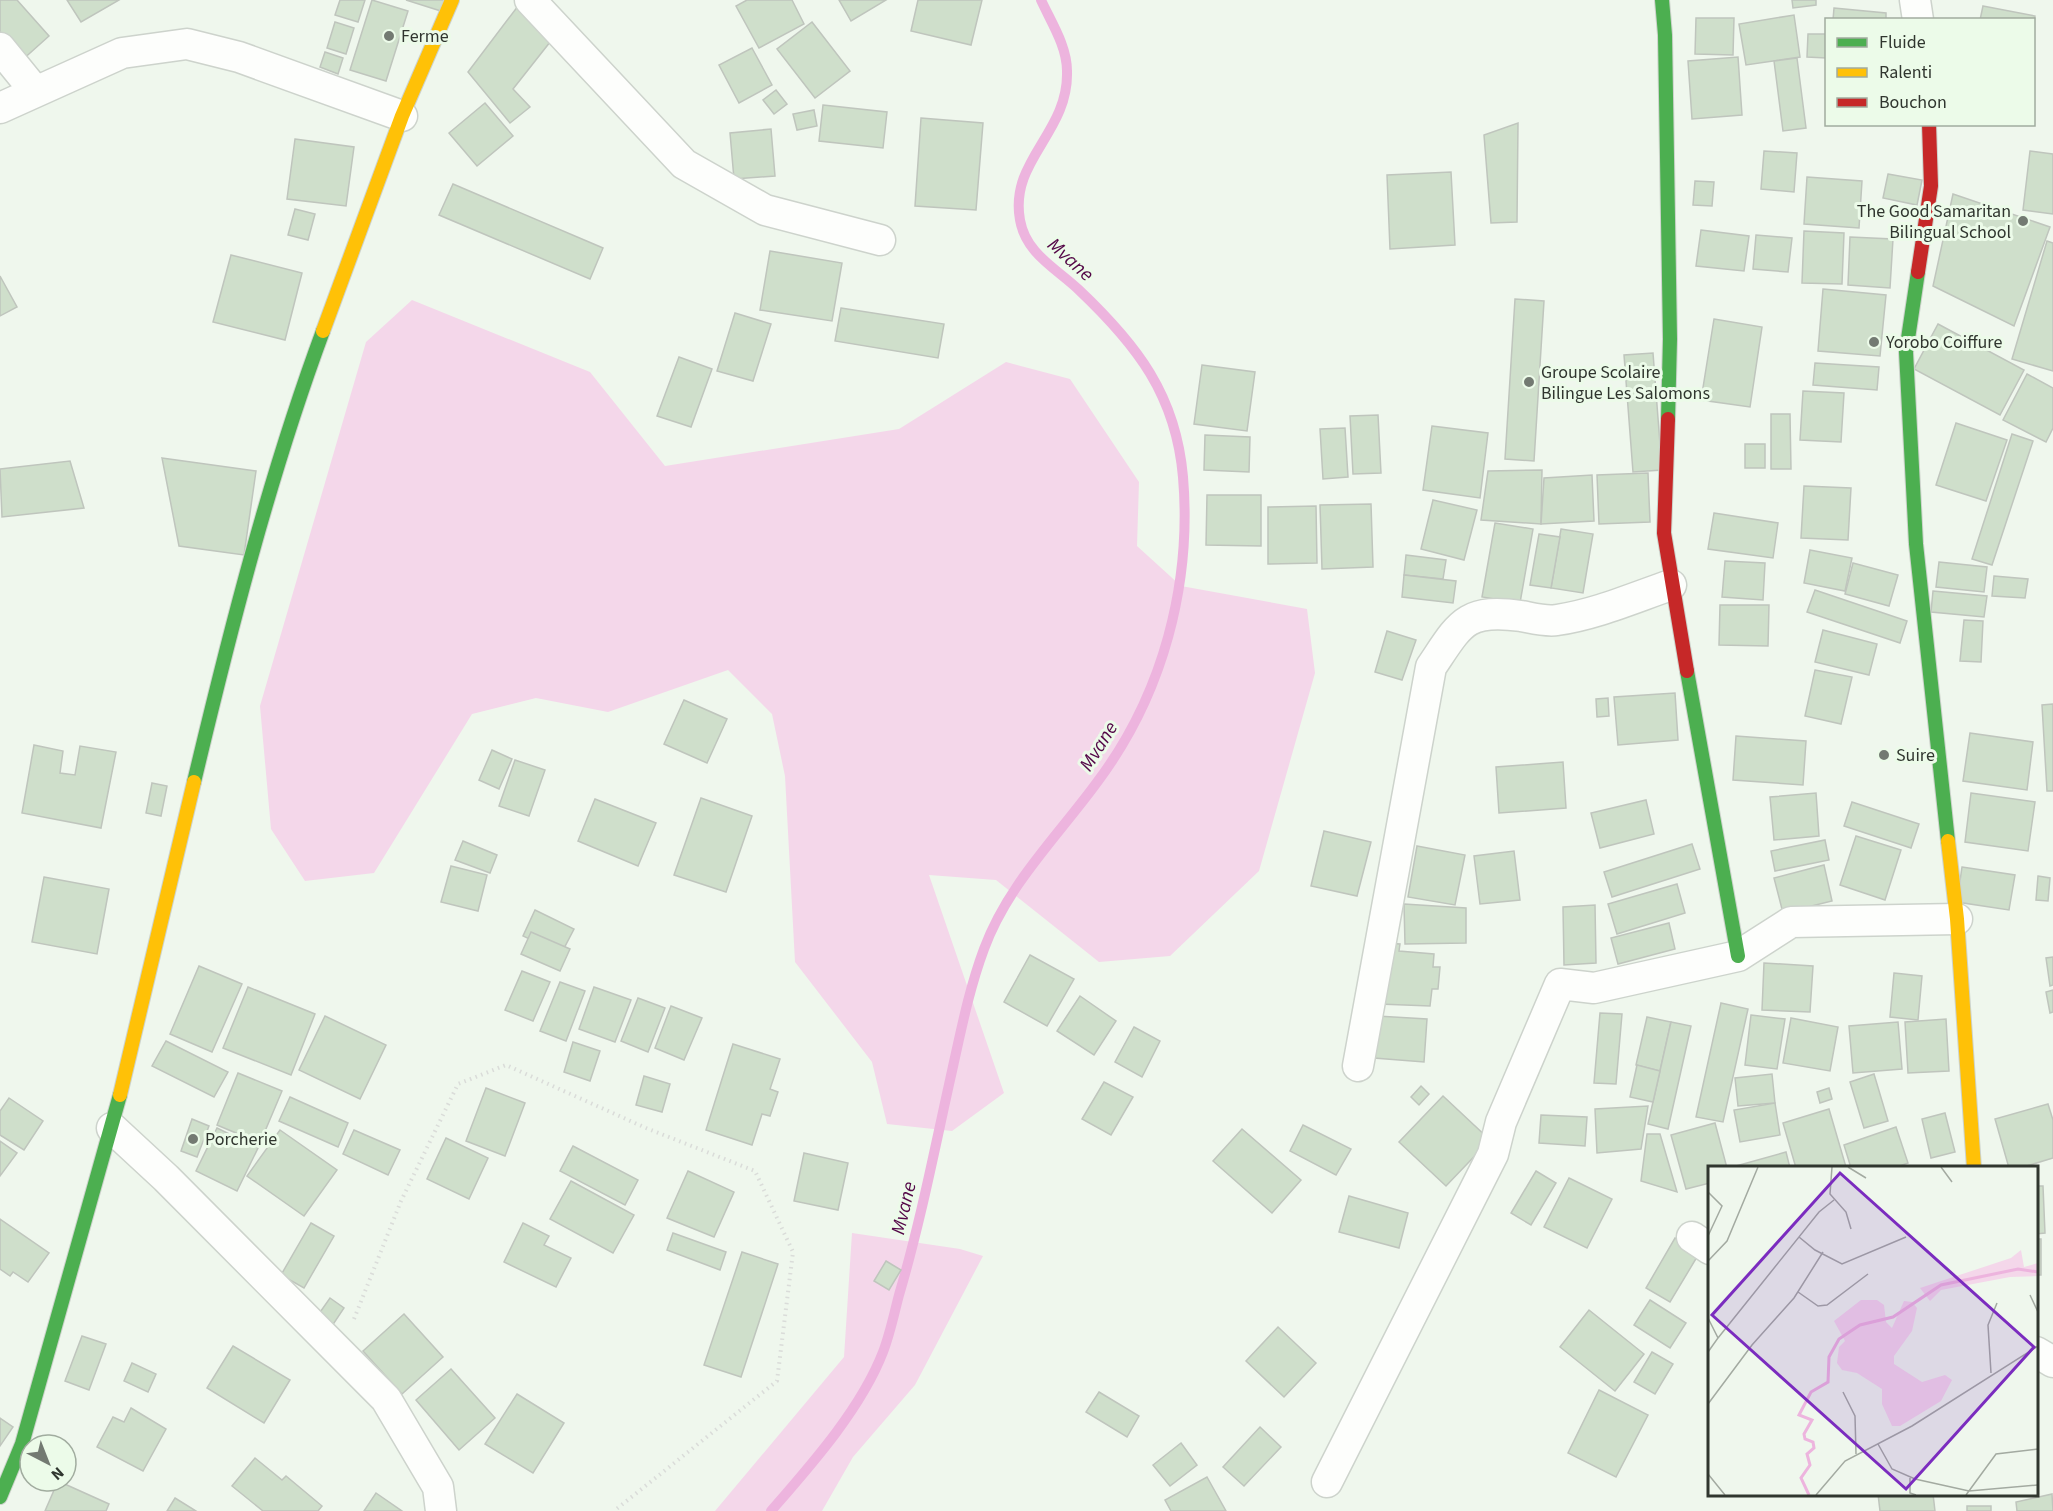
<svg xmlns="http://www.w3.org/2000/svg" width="2053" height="1511" font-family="'Source Sans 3',sans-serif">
  <rect width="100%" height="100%" fill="#eff7ed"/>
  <!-- green -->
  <g fill="#f4d7ea">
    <path d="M412 300 590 372 665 466 899 429 1006 362 1070 379 1139 482 1137 546 1181 586 1307 609 1315 673 1259 871 1170 956 1099 962 996 880 929 875 1004 1093 952 1131 887 1124 872 1062 795 962 785 776 772 714 728 670 608 712 536 698 472 714 374 873 305 881 271 829 260 706 366 342Z"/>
    <path d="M852 1233 960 1249 983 1256 915 1385 853 1457 822 1511H715L844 1357Z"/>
  </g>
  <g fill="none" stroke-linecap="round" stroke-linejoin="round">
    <!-- stream -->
    <path stroke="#edb4de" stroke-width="10" d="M771 1511C811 1465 861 1409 883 1352 890 1334 894 1314 899 1295 920 1224 934 1152 950 1080 960 1036 968 992 984 949 1008 884 1058 836 1098 781 1163 694 1192 584 1183 477 1176 395 1137 345 1079 290 1056 268 1026 254 1020 220 1009 160 1069 133 1067 71 1067 46 1051 22 1041 0"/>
  </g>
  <!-- building -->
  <g fill="#cfdfcb" stroke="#bfc5bd" stroke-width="1.5">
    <path d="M0 0H17L49 36 20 62 0 40Z"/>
    <path d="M67 0H119L81 22Z"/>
    <path d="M340 0H365L358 22 335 15Z"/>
    <path d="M372 0 408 11 386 81 350 70Z"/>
    <path d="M406 0H448L444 12Z"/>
    <path d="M747 0H792L804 24 759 48 736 6Z"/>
    <path d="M839 0H886L851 21Z"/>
    <path d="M918 0H982L971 45 911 31Z"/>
    <path d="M1792 0H1816V5L1793 8Z"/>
    <path d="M518 6 554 37 513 89 530 107 510 123 468 72Z"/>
    <path d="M1983 6 2035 16 2034 22V20H1980Z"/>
    <path d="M1834 8 1886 13V20H1833Z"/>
    <path d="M1794 15 1800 57 1746 65 1739 24Z"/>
    <path d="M1696 18H1734L1733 55 1695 54Z"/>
    <path d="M335 22 354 28 346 54 327 48Z"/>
    <path d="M812 22 850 71 815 98 777 49Z"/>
    <path d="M1808 34H1826V58L1807 57Z"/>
    <path d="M752 48 772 85 739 103 719 65Z"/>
    <path d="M325 52 343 58 338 74 320 67Z"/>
    <path d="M1738 57 1742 115 1692 119 1688 61Z"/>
    <path d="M1797 58 1806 128 1783 131 1774 61Z"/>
    <path d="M776 90 787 104 774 114 763 100Z"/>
    <path d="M485 103 513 136 477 166 449 133Z"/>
    <path d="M823 105 887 112 883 148 819 141Z"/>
    <path d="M814 110 817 126 797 130 793 114Z"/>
    <path d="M921 118 983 123 976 210 915 206Z"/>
    <path d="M1518 123 1517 222 1491 223 1484 135Z"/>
    <path d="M771 129 775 176 734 179 730 133Z"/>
    <path d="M295 139 354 147 346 206 287 199Z"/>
    <path d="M1764 151 1797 153 1794 192 1761 189Z"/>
    <path d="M2030 151 2053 154V214L2023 210Z"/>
    <path d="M1451 172 1455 245 1390 249 1387 175Z"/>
    <path d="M1888 174 1922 180 1917 205 1883 198Z"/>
    <path d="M1807 177 1862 181 1859 228 1804 224Z"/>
    <path d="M1695 181 1714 182 1712 206 1693 205Z"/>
    <path d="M453 184 603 248 590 279 439 215Z"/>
    <path d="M1953 194 2050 227 2014 326 1933 286Z"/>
    <path d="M295 209 315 214 308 240 288 235Z"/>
    <path d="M1701 230 1749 236 1744 271 1696 266Z"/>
    <path d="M1804 231 1844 233 1842 284 1802 283Z"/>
    <path d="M1756 235 1792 238 1788 272 1753 269Z"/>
    <path d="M1850 237 1893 239 1890 288 1848 285Z"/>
    <path d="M2047 241 2053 243V371L2012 359Z"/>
    <path d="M770 251 842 263 832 321 760 310Z"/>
    <path d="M231 255 302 273 285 340 213 322Z"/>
    <path d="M0 276 17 307 0 316Z"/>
    <path d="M1823 289 1886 295 1880 356 1818 351Z"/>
    <path d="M1515 299 1544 301 1534 461 1505 459Z"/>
    <path d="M841 308 944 324 938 358 835 341Z"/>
    <path d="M735 313 771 324 753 381 717 371Z"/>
    <path d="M1714 319 1762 327 1750 407 1701 400Z"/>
    <path d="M1938 324 2024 370 2000 415 1914 369Z"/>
    <path d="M1653 353 1662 470 1633 472 1624 355Z"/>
    <path d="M679 357 712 369 691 427 657 416Z"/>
    <path d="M1815 363 1879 367 1877 390 1813 385Z"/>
    <path d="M1202 365 1255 372 1247 431 1194 424Z"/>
    <path d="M2027 374 2053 388V428L2046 442 2003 420Z"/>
    <path d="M1803 391 1844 393 1841 442 1800 440Z"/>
    <path d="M1771 414H1790L1791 469H1771Z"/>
    <path d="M1378 415 1381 473 1353 474 1350 416Z"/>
    <path d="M1956 423 2007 440 1986 501 1936 485Z"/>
    <path d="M1432 426 1488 433 1480 498 1423 490Z"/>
    <path d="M1345 428 1348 477 1323 479 1320 429Z"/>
    <path d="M2012 434 2033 441 1992 565 1972 559Z"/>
    <path d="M1205 435 1250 437 1249 472 1204 470Z"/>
    <rect x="1745" y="444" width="20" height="24"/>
    <path d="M162 458 256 471 244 555 179 546Z"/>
    <path d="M70 461 84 508 2 517 0 469Z"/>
    <path d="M1542 470 1541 524 1481 520 1488 471Z"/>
    <path d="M1648 473 1650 522 1599 524 1597 475Z"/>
    <path d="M1592 475 1594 521 1541 524 1544 478Z"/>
    <path d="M1804 486 1851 488 1848 540 1801 538Z"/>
    <path d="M1207 495H1261V546L1206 545Z"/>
    <path d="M1433 500 1477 510 1464 560 1421 549Z"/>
    <path d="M1371 504 1373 567 1322 569 1320 505Z"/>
    <path d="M1316 506 1317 563 1268 564V507Z"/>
    <path d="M1714 513 1778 523 1773 558 1708 549Z"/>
    <path d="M1495 523 1533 529 1520 603 1482 597Z"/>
    <path d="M1561 529 1593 534 1583 593 1551 588Z"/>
    <path d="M1539 534 1560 537 1551 588 1530 585Z"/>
    <path d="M1810 550 1852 558 1845 591 1804 583Z"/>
    <path d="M1406 555 1446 560 1443 579 1404 575Z"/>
    <path d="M1725 561 1765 563 1763 600 1722 597Z"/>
    <path d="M1939 562 1987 567 1984 592 1936 587Z"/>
    <path d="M1853 563 1898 575 1889 606 1845 594Z"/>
    <path d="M1404 575 1456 581 1453 603 1402 597Z"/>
    <path d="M1994 576 2028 579 2025 598 1992 596Z"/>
    <path d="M1815 590 1907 621 1900 643 1807 612Z"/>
    <path d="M1933 591 1987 596 1984 617 1931 612Z"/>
    <path d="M1720 605H1769L1768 646 1719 645Z"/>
    <path d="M1964 620 1983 621 1981 662 1960 661Z"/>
    <path d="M1823 630 1877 644 1869 675 1815 662Z"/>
    <path d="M1387 631 1416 640 1402 680 1375 672Z"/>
    <path d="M1815 670 1852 677 1841 724 1805 716Z"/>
    <path d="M1675 693 1678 740 1618 745 1614 697Z"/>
    <path d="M1608 698 1609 716 1597 717 1596 699Z"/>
    <path d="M684 700 727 719 707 763 664 744Z"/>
    <path d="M2053 704V791H2047L2042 705Z"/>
    <path d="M1970 733 2033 742 2027 790 1963 781Z"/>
    <path d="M1736 736 1806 741 1803 785 1733 780Z"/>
    <path d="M34 745 63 751 60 773 75 775 80 746 116 752 101 828 22 813Z"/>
    <path d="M492 750 512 759 499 789 479 780Z"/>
    <path d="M515 760 545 770 529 816 499 806Z"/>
    <path d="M1563 762 1566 808 1499 813 1496 767Z"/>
    <path d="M152 783 167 786 161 816 146 813Z"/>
    <path d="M1816 793 1819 836 1774 840 1770 797Z"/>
    <path d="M1971 793 2035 802 2028 851 1965 842Z"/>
    <path d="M701 798 752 816 726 892 674 875Z"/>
    <path d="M595 799 656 823 638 866 578 841Z"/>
    <path d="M1646 800 1654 834 1600 848 1591 813Z"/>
    <path d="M1852 802 1919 824 1911 848 1844 826Z"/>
    <path d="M1324 831 1371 842 1357 896 1311 886Z"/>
    <path d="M1856 836 1901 850 1885 900 1840 885Z"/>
    <path d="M1825 840 1829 860 1775 871 1771 851Z"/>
    <path d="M463 841 497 855 490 873 455 860Z"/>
    <path d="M1692 844 1700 869 1612 897 1604 872Z"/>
    <path d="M1417 846 1465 855 1455 905 1408 897Z"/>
    <path d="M1514 851 1520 900 1480 904 1474 856Z"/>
    <path d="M1824 865 1832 901 1783 913 1774 878Z"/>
    <path d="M451 866 487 875 478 911 441 902Z"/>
    <path d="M1962 867 2015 875 2009 910 1957 902Z"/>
    <path d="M2038 876 2050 878 2048 901 2036 900Z"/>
    <path d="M44 877 109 889 97 954 32 942Z"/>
    <path d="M1677 884 1685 913 1617 934 1608 904Z"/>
    <path d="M1404 904 1466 908V943L1405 944Z"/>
    <path d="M1595 905 1596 963 1564 965 1563 907Z"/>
    <path d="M535 910 574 929 561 954 523 936Z"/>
    <path d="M1669 923 1675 949 1618 964 1611 938Z"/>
    <path d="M531 932 570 949 560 971 521 954Z"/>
    <path d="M1384 943 1400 944 1399 951 1434 954 1433 967H1440L1438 989H1432L1430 1006 1379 1004Z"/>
    <path d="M1030 955 1074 979 1047 1026 1004 1002Z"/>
    <path d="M2053 957V985L2050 986 2046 958Z"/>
    <path d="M1764 963 1813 966 1810 1012 1762 1010Z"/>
    <path d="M199 966 242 984 212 1052 170 1034Z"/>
    <path d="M522 971 550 982 533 1021 505 1010Z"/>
    <path d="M1894 973 1922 976 1918 1020 1890 1017Z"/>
    <path d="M560 982 585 991 566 1041 540 1031Z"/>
    <path d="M248 987 315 1014 291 1075 223 1048Z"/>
    <path d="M594 987 631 1000 615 1042 579 1029Z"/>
    <path d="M2053 990V1012L2050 1013 2046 992Z"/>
    <path d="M1080 996 1116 1021 1094 1055 1057 1031Z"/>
    <path d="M638 998 665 1008 648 1052 621 1041Z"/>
    <path d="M1721 1003 1748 1009 1723 1122 1696 1117Z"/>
    <path d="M671 1006 702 1018 684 1060 655 1048Z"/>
    <path d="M1600 1013 1622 1014 1616 1084 1594 1083Z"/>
    <path d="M1751 1015 1785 1019 1777 1069 1745 1065Z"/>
    <path d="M325 1016 386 1045 360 1099 299 1070Z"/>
    <path d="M1377 1016 1427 1019 1424 1062 1374 1058Z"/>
    <path d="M1647 1017 1671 1022 1660 1071 1636 1065Z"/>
    <path d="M1791 1018 1838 1027 1830 1071 1783 1063Z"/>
    <path d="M1946 1019 1949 1071 1908 1073 1905 1022Z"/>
    <path d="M1671 1022 1691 1026 1668 1129 1648 1124Z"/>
    <path d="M1898 1022 1902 1069 1853 1073 1849 1026Z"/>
    <path d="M1134 1027 1160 1041 1142 1077 1115 1062Z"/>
    <path d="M166 1041 228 1072 214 1097 152 1066Z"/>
    <path d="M573 1042 600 1051 590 1081 564 1072Z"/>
    <path d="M733 1044 780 1059 770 1089 778 1092 770 1116 762 1114 752 1145 706 1130Z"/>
    <path d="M1637 1065 1660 1071 1653 1102 1630 1097Z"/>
    <path d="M238 1073 282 1091 260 1143 217 1125Z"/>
    <path d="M1772 1074 1775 1103 1738 1106 1735 1078Z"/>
    <path d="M1874 1074 1888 1121 1864 1128 1850 1082Z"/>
    <path d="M644 1076 670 1084 662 1112 636 1105Z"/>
    <path d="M1104 1082 1133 1097 1111 1135 1082 1119Z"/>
    <path d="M1421 1086 1429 1094 1419 1105 1411 1097Z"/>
    <path d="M486 1088 525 1103 505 1156 466 1141Z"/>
    <path d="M1829 1088 1832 1099 1820 1103 1817 1092Z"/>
    <path d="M1443 1096 1490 1140 1446 1186 1399 1142Z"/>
    <path d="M290 1097 348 1123 338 1147 279 1121Z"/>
    <path d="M9 1098 43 1121 24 1150 0 1135V1111Z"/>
    <path d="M1775 1103 1780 1135 1740 1142 1734 1110Z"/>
    <path d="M2048 1104 2053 1120V1158L2020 1168H2009L1995 1119Z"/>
    <path d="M1648 1106 1641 1149 1597 1153 1595 1109Z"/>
    <path d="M1829 1109 1846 1167 1796 1168 1783 1123Z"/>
    <path d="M1945 1113 1955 1152 1931 1158 1922 1119Z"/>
    <path d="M1541 1115 1587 1117 1585 1146 1539 1143Z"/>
    <path d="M192 1119 209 1126 197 1157 181 1151Z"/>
    <path d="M1715 1123 1727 1168H1710V1183L1686 1189 1671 1135Z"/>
    <path d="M1303 1125 1351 1149 1336 1175 1290 1151Z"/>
    <path d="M1896 1127 1908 1163 1894 1168H1851L1844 1145Z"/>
    <path d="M217 1128 258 1148 237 1191 196 1171Z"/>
    <path d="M1242 1129 1301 1180 1272 1213 1213 1161Z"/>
    <path d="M280 1130 337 1170 304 1216 247 1176Z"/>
    <path d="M354 1130 400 1150 388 1175 343 1154Z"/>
    <path d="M1647 1134H1660L1677 1192 1641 1181Z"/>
    <path d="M446 1138 488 1158 469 1199 427 1179Z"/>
    <path d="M0 1141 17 1153 0 1176Z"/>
    <path d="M573 1146 638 1180 625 1205 560 1171Z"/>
    <path d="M1786 1152 1790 1168H1737L1736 1166Z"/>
    <path d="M804 1153 848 1163 838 1210 794 1201Z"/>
    <path d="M688 1171 734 1192 714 1237 667 1218Z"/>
    <path d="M1536 1171 1556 1183 1531 1225 1511 1213Z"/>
    <path d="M1569 1178 1612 1199 1587 1248 1544 1227Z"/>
    <path d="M571 1181 634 1215 613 1253 550 1219Z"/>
    <path d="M2036 1186H2043L2045 1233 2036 1234Z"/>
    <path d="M1349 1196 1408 1213 1399 1248 1339 1232Z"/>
    <path d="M0 1219 49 1253 28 1282 13 1272 10 1276 0 1269Z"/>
    <path d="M311 1223 334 1236 304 1288 281 1275Z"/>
    <path d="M523 1223 549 1236 544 1245 571 1258 556 1287 504 1262Z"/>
    <path d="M673 1233 726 1252 720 1270 667 1250Z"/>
    <path d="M1675 1238 1700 1252 1670 1302 1646 1288Z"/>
    <rect x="2036" y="1239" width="5" height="36"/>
    <path d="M742 1252 778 1264 741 1377 704 1365Z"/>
    <path d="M886 1261 901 1270 889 1290 874 1281Z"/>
    <path d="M330 1298 344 1308 326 1335 311 1325Z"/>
    <path d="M1650 1300 1686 1323 1670 1348 1634 1325Z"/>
    <path d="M1589 1310 1644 1354 1615 1391 1560 1347Z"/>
    <path d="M404 1314 443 1357 402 1394 363 1351Z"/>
    <path d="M1278 1327 1316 1363 1284 1397 1246 1361Z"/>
    <path d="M82 1336 106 1344 89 1390 65 1381Z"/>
    <path d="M233 1346 290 1380 264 1423 207 1388Z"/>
    <path d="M1652 1352 1673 1364 1655 1394 1634 1382Z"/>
    <path d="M132 1363 156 1374 148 1392 124 1381Z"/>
    <path d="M451 1369 495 1418 459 1450 416 1400Z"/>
    <path d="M1599 1390 1648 1415 1616 1477 1568 1453Z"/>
    <path d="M1099 1392 1139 1416 1127 1437 1086 1412Z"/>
    <path d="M517 1394 564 1423 533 1473 485 1444Z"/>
    <path d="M131 1408 166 1429 143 1471 97 1447 113 1417 124 1422Z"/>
    <path d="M0 1418 13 1427 0 1446Z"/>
    <path d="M1260 1427 1281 1447 1244 1486 1223 1467Z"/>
    <path d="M1181 1443 1197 1465 1170 1486 1153 1465Z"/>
    <path d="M255 1458 282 1480 286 1476 322 1506 318 1511H263L232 1486Z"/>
    <path d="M1207 1477 1226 1511H1171L1165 1500Z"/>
    <path d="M58 1481 109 1504 106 1511H45Z"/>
    <path d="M376 1493 402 1511H364Z"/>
    <path d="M1878 1494H1933L1935 1511H1880Z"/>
    <path d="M2052 1494 2053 1511H2017L2016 1502Z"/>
    <path d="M175 1498 196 1511H167Z"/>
    <rect x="1967" y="1506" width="24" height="5"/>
  </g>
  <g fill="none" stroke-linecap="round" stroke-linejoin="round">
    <!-- street casing -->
    <g stroke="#cdd3cc" stroke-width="33">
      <g id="street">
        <path d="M530 0 684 164 765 210 880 240"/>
        <path d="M1915 0 1918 20"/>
        <path d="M0 48 35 91"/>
        <path d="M0 108 122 53 187 44 239 57 402 116"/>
        <path d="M1358 1066 1431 667C1460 624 1465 608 1521 616 1532 618 1546 622 1557 620 1597 614 1633 598 1671 585"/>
        <path d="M112 1128 166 1178 386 1399 438 1487 441 1511"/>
        <path d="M1692 1237 1710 1249"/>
        <path d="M2036 1352 2053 1362"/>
        <path d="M1327 1482 1493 1154 1501 1122 1560 984 1594 988 1738 956 1791 922 1957 919"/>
      </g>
    </g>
    <!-- fast casing -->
    <g stroke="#cdd3cc" stroke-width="16">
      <g id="fast">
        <path d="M1662 0 1665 35 1670 339 1668 419"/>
        <path d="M1918 272 1906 352 1916 544 1948 841"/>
        <path d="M1687 671 1738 956"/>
        <path d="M194 782C230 631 269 477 323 331"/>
        <path d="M0 1497 22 1444 120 1095"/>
      </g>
    </g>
    <!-- slow casing -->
    <g stroke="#cdd3cc" stroke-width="16">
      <g id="slow">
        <path d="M323 331 402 116 452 0"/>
        <path d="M1948 841 1957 919 1974 1168"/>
        <path d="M120 1095 194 782"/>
      </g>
    </g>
    <!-- jam casing -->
    <g stroke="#cdd3cc" stroke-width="16">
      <g id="jam">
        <path d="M1918 272 1931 186 1929 124"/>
        <path d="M1668 419 1664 533 1687 671"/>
      </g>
    </g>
    <!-- path -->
    <path stroke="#dadcd9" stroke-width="4" stroke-dasharray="1.5 4.5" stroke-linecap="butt" d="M354 1319 401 1201 458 1084 506 1065 646 1128 755 1171 793 1252 777 1381 614 1511"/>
    <!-- street -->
    <use href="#street" stroke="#fdfefc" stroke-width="30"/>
    <!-- fast -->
    <use href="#fast" stroke="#4caf50" stroke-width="14"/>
    <!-- slow -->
    <use href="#slow" stroke="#ffc107" stroke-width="14"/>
    <!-- jam -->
    <use href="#jam" stroke="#c62828" stroke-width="14"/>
  </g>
  <!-- markers -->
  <g fill="#737a72" stroke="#ecfbe9" stroke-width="2">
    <circle cx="389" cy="36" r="6"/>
    <circle cx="2023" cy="221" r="6"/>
    <circle cx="1874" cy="342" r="6"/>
    <circle cx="1529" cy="382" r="6"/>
    <circle cx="1884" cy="755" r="6"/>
    <circle cx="193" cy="1139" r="6"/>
  </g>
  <g text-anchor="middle" stroke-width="6" stroke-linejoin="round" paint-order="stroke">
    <!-- poi labels -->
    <g font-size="18" fill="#30362f" stroke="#ecfbe9" text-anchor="start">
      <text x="401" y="42">Ferme</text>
      <text x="2011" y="217" text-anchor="end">The Good Samaritan<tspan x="2011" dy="21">Bilingual School</tspan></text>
      <text x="1886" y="348">Yorobo Coiffure</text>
      <text x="1541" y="378">Groupe Scolaire<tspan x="1541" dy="21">Bilingue Les Salomons</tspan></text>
      <text x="1896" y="761">Suire</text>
      <text x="205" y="1145">Porcherie</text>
    </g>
    <!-- water labels -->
    <g font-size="20" font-style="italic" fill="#530647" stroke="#ecfbe9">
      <text transform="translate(1071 259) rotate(42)" y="7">Mvane</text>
      <text transform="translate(1098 746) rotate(-58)" y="7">Mvane</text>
      <text transform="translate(903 1208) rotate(-77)" y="7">Mvane</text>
    </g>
  </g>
  <!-- overview -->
  <g transform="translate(1708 1166)">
    <rect width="330" height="330" fill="#eff7ed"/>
    <path d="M313 84 316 101 330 97V110L302 111 233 124 222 135 212 122 303 92ZM153 134H169L176 139 178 156 184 162 196 135 204 136 209 142 204 165 186 190V198L214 216 237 209 244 214 233 235 192 260H184L174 238V223L149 207 134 204 129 197 131 181 137 175 126 155Z" fill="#f4d7ea"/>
    <path fill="none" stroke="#edb4de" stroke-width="3" d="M101 329 93 312 102 299 99 288 106 282 105 276 97 273 96 268 104 254 91 249 103 226 120 216 121 191 131 173 152 159 185 151 233 119 310 103 330 106"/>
    <path fill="none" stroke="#a3aaa1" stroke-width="1.5" d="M124 1 122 28 138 46 143 63M140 1 158 12M233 1 244 16M0 26 14 40 0 70M91 71 107 84 134 98 198 71M0 95 19 75 50 1M90 126 110 140 119 139 160 108M322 129 330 146M0 152 10 172 0 186M10 172 111 46 126 34M283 207 280 159 289 137M135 226 147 250 148 288M0 238 44 179 86 132 115 86M170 278 184 303 207 313 261 325 330 319M0 308 17 329M202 312V327L208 329M108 329 137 295 204 260 330 180M258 329 288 288 330 283"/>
    <path fill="#7b2cbf" fill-opacity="0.15" stroke="#7b2cbf" stroke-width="3" d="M132 7 326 181 198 323 4 149Z"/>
    <rect width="330" height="330" fill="none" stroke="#30362f" stroke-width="3"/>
  </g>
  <!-- legend -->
  <rect x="1825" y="18" width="210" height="108" fill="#ecfbe9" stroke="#a1ac9f" stroke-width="1.5"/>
  <rect x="1837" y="38" width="30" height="9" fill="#4caf50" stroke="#a1ac9f" stroke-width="1.5"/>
  <text x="1879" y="48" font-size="18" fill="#30362f">Fluide</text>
  <rect x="1837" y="68" width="30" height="9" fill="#ffc107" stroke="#a1ac9f" stroke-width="1.5"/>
  <text x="1879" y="78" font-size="18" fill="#30362f">Ralenti</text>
  <rect x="1837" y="98" width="30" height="9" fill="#c62828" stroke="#a1ac9f" stroke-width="1.5"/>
  <text x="1879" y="108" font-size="18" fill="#30362f">Bouchon</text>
  <!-- north arrow -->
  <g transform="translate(48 1463) rotate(138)"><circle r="28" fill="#ecfbe9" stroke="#a1ac9f" stroke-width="1.5"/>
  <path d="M0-4.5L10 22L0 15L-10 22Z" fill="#737a72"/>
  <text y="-9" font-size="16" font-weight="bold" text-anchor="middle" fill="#30362f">N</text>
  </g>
</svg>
